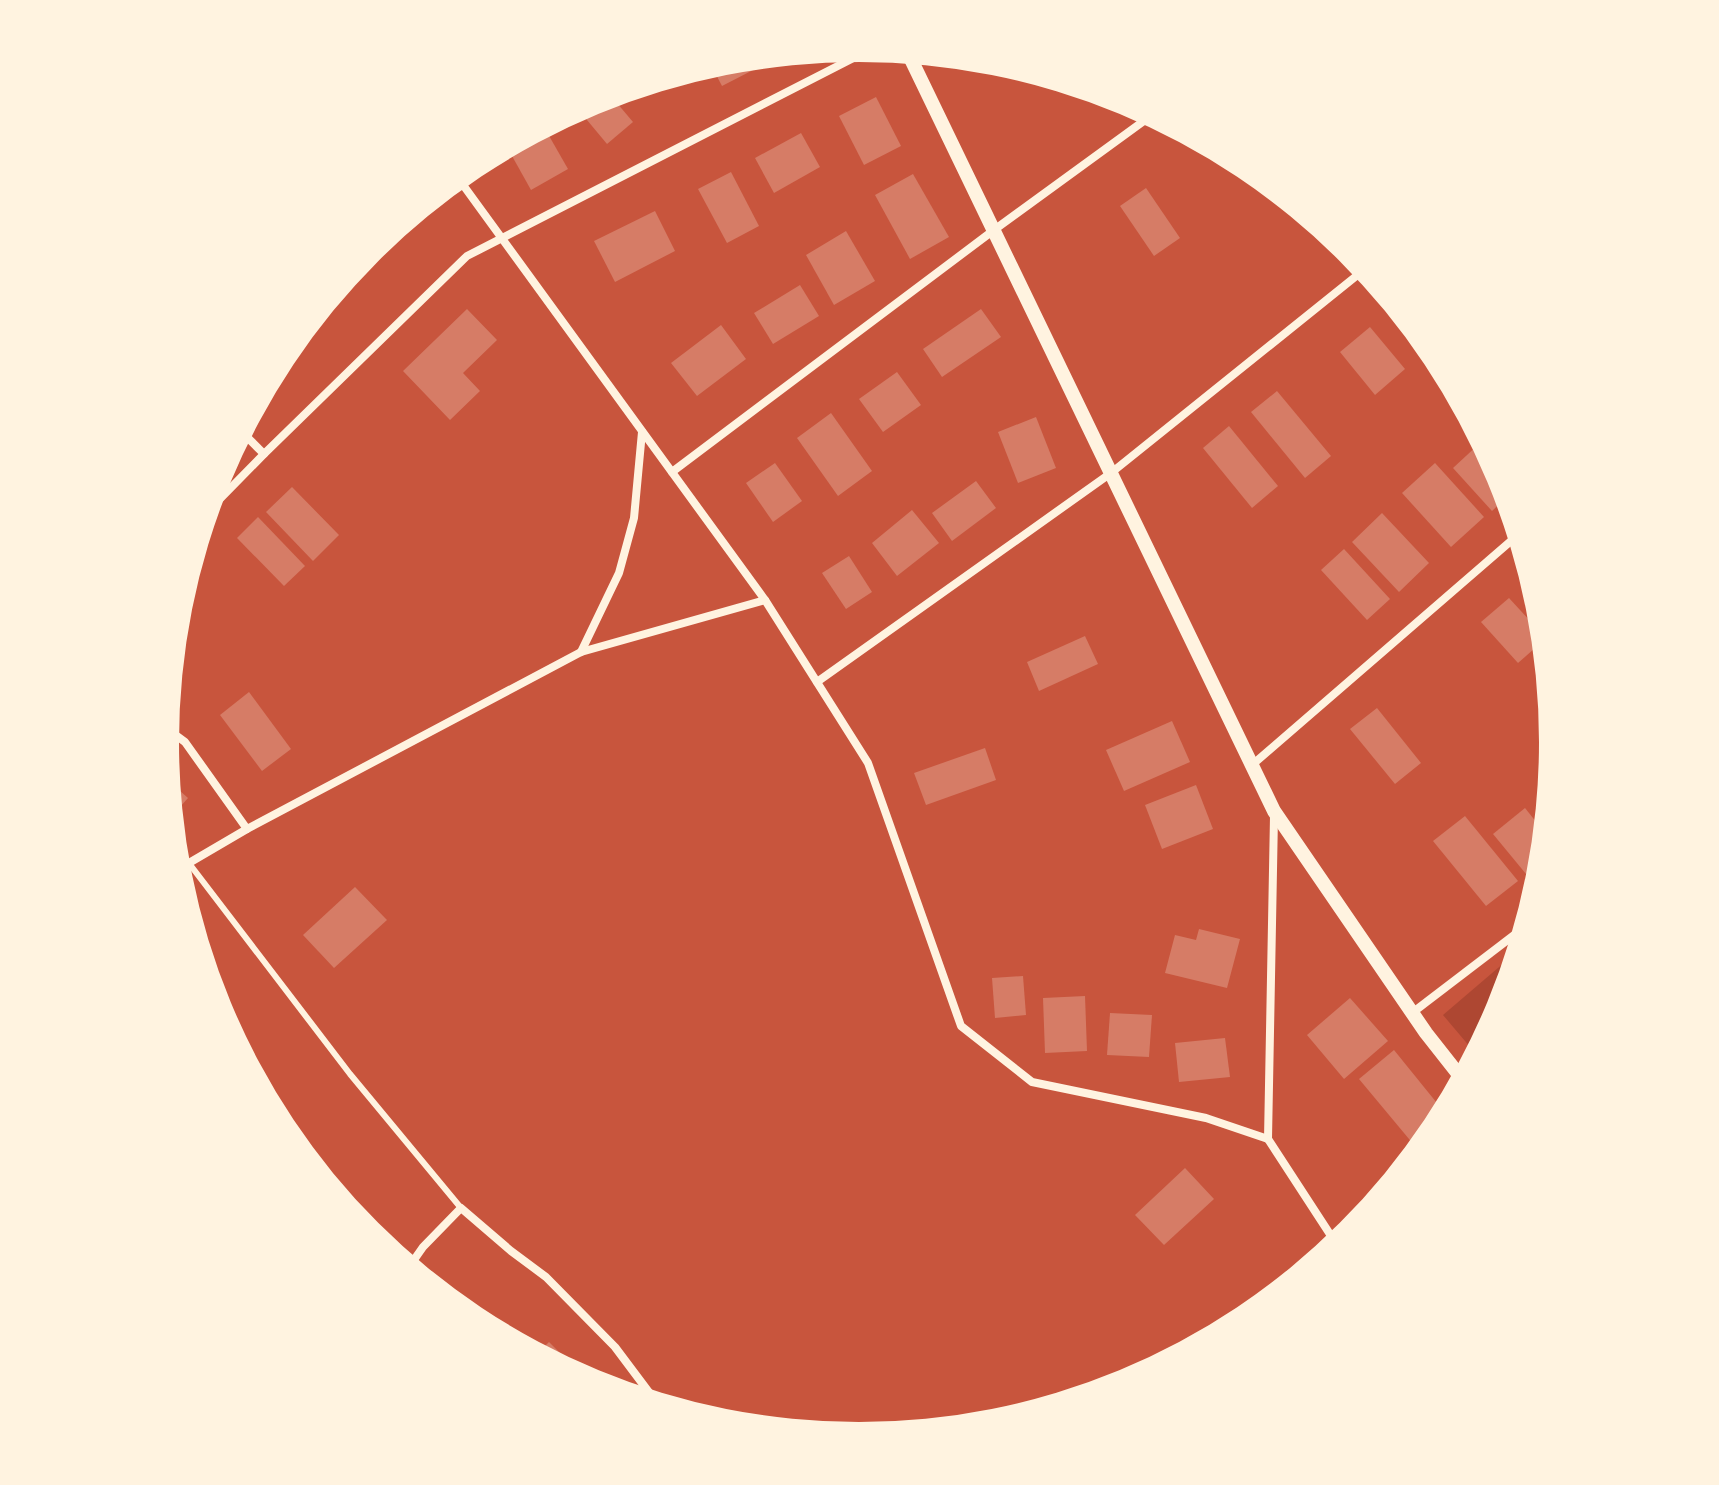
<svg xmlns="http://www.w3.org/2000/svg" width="1719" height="1485" font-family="'Times New Roman',serif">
  <rect width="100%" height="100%" fill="#c8553d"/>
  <!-- green -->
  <path fill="#ae4732" d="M1519 950 1501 1009 1476 1054 1443 1015Z"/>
  <!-- building -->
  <g fill="#d67c66">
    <path d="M752 59 757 68 722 86 711 65 724 61Z"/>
    <path d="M611 96 633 122 607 144 582 114 599 99Z"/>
    <path d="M876 97 901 146 864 165 839 116Z"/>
    <path d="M544 127 568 169 531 190 507 147Z"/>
    <path d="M801 133 820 167 774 193 755 158Z"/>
    <path d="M731 172 759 226 727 243 698 189Z"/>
    <path d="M913 174 949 237 910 259 875 195Z"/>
    <path d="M1146 188 1180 238 1154 256 1120 206Z"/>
    <path d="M655 211 675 251 615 282 594 241Z"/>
    <path d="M1313 221 1351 252 1355 256 1345 264Z"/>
    <path d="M846 231 875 281 834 305 806 255Z"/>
    <path d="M800 285 819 316 773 344 754 313Z"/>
    <path d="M467 309 497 340 463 373 480 391 450 420 403 371Z"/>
    <path d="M981 309 1001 337 942 377 923 349Z"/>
    <path d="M721 325 746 359 697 396 671 363Z"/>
    <path d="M1370 327 1405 369 1375 395 1340 352Z"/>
    <path d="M897 372 921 405 883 432 859 399Z"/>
    <path d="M1277 391 1331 456 1305 478 1251 412Z"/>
    <path d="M831 413 872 471 838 496 797 438Z"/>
    <path d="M1036 417 1056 468 1018 483 998 432Z"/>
    <path d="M1229 426 1278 486 1252 508 1203 448Z"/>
    <path d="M1480 443 1488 453 1501 477 1507 497 1492 511 1453 468Z"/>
    <path d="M775 463 802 501 773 522 746 483Z"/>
    <path d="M1435 463 1484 517 1451 547 1402 493Z"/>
    <path d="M976 481 996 508 952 541 932 513Z"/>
    <path d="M292 487 339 535 313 561 266 512Z"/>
    <path d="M912 510 939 543 897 576 872 543Z"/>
    <path d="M1382 513 1429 563 1399 592 1352 542Z"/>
    <path d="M258 517 305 566 284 586 237 538Z"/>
    <path d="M1344 549 1390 599 1367 620 1321 570Z"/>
    <path d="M849 556 872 592 846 609 822 573Z"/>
    <path d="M1509 598 1544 636V640L1518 663 1481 622Z"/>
    <path d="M1085 636 1098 664 1039 691 1027 662Z"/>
    <path d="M249 692 291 749 262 771 220 715Z"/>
    <path d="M1377 708 1421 763 1395 784 1350 729Z"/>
    <path d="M1172 721 1190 762 1124 791 1106 750Z"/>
    <path d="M985 748 996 780 926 805 914 773Z"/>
    <path d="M169 781 188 798 172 816Z"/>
    <path d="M1196 785 1213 829 1162 849 1145 805Z"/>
    <path d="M1525 808 1545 833 1542 860 1526 874 1493 834Z"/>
    <path d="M1465 816 1518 881 1486 906 1433 841Z"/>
    <path d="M355 887 387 920 334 968 303 935Z"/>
    <path d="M1199 929 1240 939 1227 988 1165 973 1175 935 1196 940Z"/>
    <path d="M1023 976 1026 1015 995 1018 992 978Z"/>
    <path d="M1085 996 1087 1051 1045 1053 1043 998Z"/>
    <path d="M1350 998 1388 1041 1344 1079 1307 1035Z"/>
    <path d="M1110 1013 1152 1015 1149 1057 1107 1055Z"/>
    <path d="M1225 1038 1230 1077 1179 1082 1175 1043Z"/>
    <path d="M1394 1050 1445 1113 1437 1129 1419 1151 1359 1079Z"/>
    <path d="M1185 1168 1214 1199 1164 1245 1135 1215Z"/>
    <path d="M549 1342 571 1364 566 1369 537 1354Z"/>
  </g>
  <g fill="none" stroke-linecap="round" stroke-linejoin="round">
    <!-- service -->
    <path stroke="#fff3e0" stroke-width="6" d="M188 862 350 1074 461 1208"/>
    <!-- minor -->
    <g stroke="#fff3e0" stroke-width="8">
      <path d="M458 178 765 600"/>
      <path d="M242 432 264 454"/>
      <path d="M672 472 994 230 1152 115"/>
      <path d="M208 511 264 454 467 256 871 49"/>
      <path d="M581 652 619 573 634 518 642 432"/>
      <path d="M817 682 1111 473 1365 269"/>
      <path d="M166 728 185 742 247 829"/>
      <path d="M1252 765 1519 534"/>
      <path d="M177 870 247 829 581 652 765 600 868 763 961 1026 1032 1082 1206 1118 1268 1139 1337 1245"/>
      <path d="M1412 1013 1526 926"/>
      <path d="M1268 1139 1274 816"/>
      <path d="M409 1267 423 1247 461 1208 511 1251 546 1277 615 1347 657 1403"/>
    </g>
    <!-- tertiary -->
    <path stroke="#fff3e0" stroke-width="14" d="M908 53 1274 811 1426 1033 1463 1080"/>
  </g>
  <!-- crop -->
  <path d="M0 0H1719V1485H0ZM179 742a680 680 0 1 1 1360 0a680 680 0 1 1-1360 0Z" fill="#fff3e0" fill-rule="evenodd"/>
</svg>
